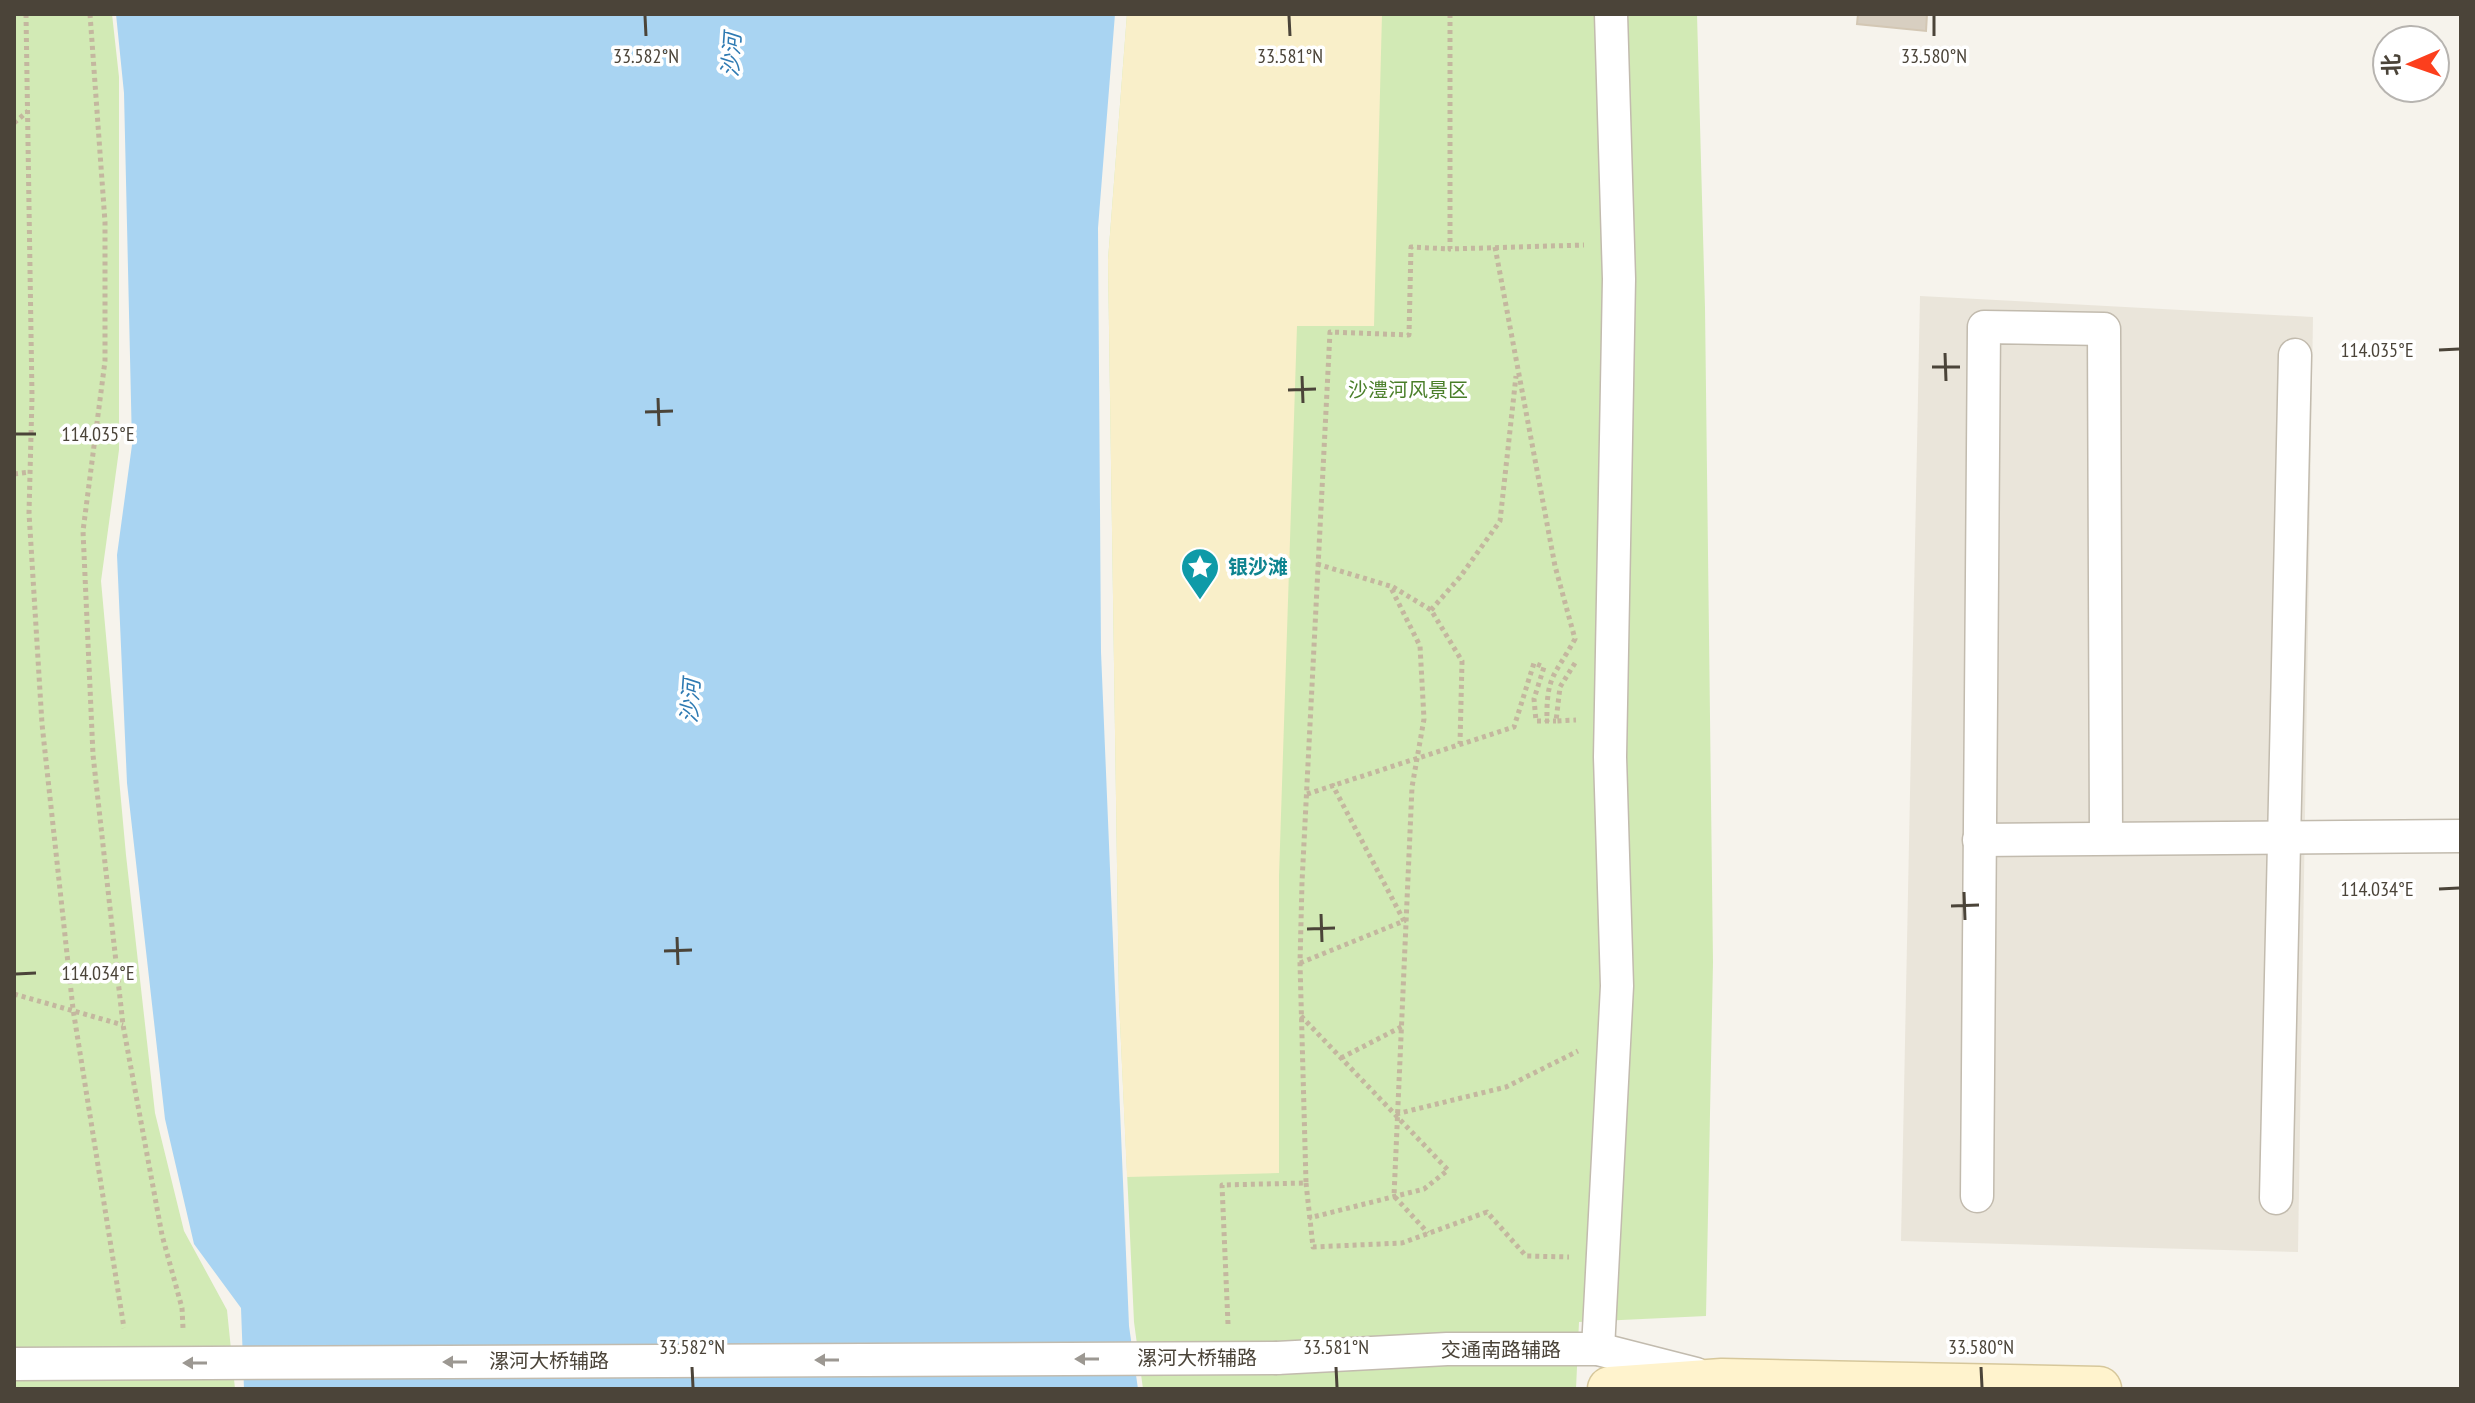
<svg xmlns="http://www.w3.org/2000/svg" width="2475" height="1403" font-family="'PT Sans Narrow','Noto Sans SC',sans-serif">
  <rect width="100%" height="100%" fill="#f6f3ec"/>
  <!-- residential -->
  <path fill="#eae5da" d="M1920 296 2313 317 2298 1252 1901 1241Z"/>
  <!-- green -->
  <g fill="#d2eab5">
    <path d="M14 14H112L119 77V450L101 581 126 855 155 1113 184 1231 227 1310 235 1389H14Z"/>
    <path d="M1127 14H1697L1705 308 1713 962 1706 1316 1579 1322 1576 1389H1143L1134 1322 1119 1000 1108 260Z"/>
  </g>
  <!-- sand -->
  <path fill="#f9efc9" d="M1127 14H1382L1374 326H1297L1279 876V1173L1127 1177 1119 1000 1108 260Z"/>
  <!-- water -->
  <path fill="#a9d4f2" d="M116 14H1115L1098 228 1101 652 1129 1326 1138 1389H244L241 1308 194 1244 165 1119 127 783 117 555 132 445 124 93Z"/>
  <!-- building -->
  <path fill="#d8cfc1" stroke="#d3c7b4" stroke-width="2" d="M1858 14H1927L1926 31 1857 24Z"/>
  <g fill="none" stroke-linecap="round" stroke-linejoin="round">
    <!-- street casing -->
    <g stroke="#c2bbae" stroke-width="35">
      <g id="street">
        <path d="M1979 840 2461 836"/>
        <path d="M1977 1196 1984 327 2104 329 2106 838"/>
        <path d="M2276 1198 2295 355"/>
        <path d="M1598 1349 1617 986 1610 757 1619 279 1611 14"/>
        <path d="M1277 1358 1447 1349H1598L1696 1374"/>
      </g>
    </g>
    <!-- secondary casing -->
    <g stroke="#d6c79b" stroke-width="47">
      <path id="secondary" d="M1610 1389 1722 1381 2099 1389"/>
    </g>
    <!-- path -->
    <g stroke="#c4b79f" stroke-width="5" stroke-dasharray="4 4" stroke-linecap="butt">
      <path d="M26 14 32 397 29 513 42 724 73 1009 124 1328"/>
      <path d="M90 14 105 222V361L83 531 93 755 123 1025 162 1235 182 1308 183 1328"/>
      <path d="M1450 14V249L1584 245"/>
      <path d="M14 123 28 111"/>
      <path d="M1495 247 1555 566 1575 639C1554 677 1546 676 1547 722"/>
      <path d="M14 474 30 472"/>
      <path d="M1317 564 1390 586 1420 646 1424 719 1412 787 1394 1196 1428 1233"/>
      <path d="M1393 587 1431 610 1462 661 1460 744"/>
      <path d="M1431 610 1460 577 1500 521 1516 376"/>
      <path d="M1575 663 1560 687 1556 721 1576 720"/>
      <path d="M1307 794 1514 727 1534 663 1544 667 1534 699 1536 721H1556"/>
      <path d="M1300 963 1404 921 1332 784"/>
      <path d="M14 994 123 1025"/>
      <path d="M1301 1016 1448 1170 1424 1189 1309 1218"/>
      <path d="M1341 1058 1403 1026"/>
      <path d="M1396 1114 1506 1087 1578 1051"/>
      <path d="M1306 1183 1313 1247 1402 1243 1487 1212 1526 1256 1569 1257"/>
      <path d="M1228 1324 1222 1185 1306 1183 1300 963 1302 882 1330 332 1409 335 1411 247 1450 249"/>
    </g>
    <!-- street -->
    <use href="#street" stroke="#fff" stroke-width="32"/>
    <!-- secondary -->
    <use href="#secondary" stroke="#fff3cd" stroke-width="44"/>
    <!-- street-bridge casing -->
    <g stroke="#c2bbae" stroke-width="35" stroke-linecap="butt">
      <path id="street-bridge" d="M14 1364 1277 1358"/>
    </g>
    <!-- street-bridge -->
    <use href="#street-bridge" stroke="#fff" stroke-width="32"/>
  </g>
  <!-- one-way arrows -->
  <defs><path id="oneway-solid" d="M-6-.8H1V-3.2L6.5 0L1 3.2V.8H-6Z" transform="scale(2)"/></defs>
  <g fill="#9c9892">
    <use href="#oneway-solid" transform="translate(1087 1359) rotate(180)"/>
    <use href="#oneway-solid" transform="translate(827 1360) rotate(180)"/>
    <use href="#oneway-solid" transform="translate(455 1362) rotate(180)"/>
    <use href="#oneway-solid" transform="translate(195 1363) rotate(180)"/>
  </g>
  <!-- ticks -->
  <path fill="none" stroke="#4b4439" stroke-width="3" d="M645 16 646 36M1289 16 1290 36M1934 16V36M2439 350 2459 349M1945 353 1946 381M1932 367H1960M1302 376 1303 403M1288 390 1316 389M658 398 659 426M645 412 673 411M16 434H36M2439 889 2459 888M1964 892 1965 920M1951 906 1979 905M1321 914 1322 942M1307 929 1335 928M677 937 678 965M664 951 692 950M16 974 36 973M692 1367 693 1387M1336 1367 1337 1387M1981 1367 1982 1387"/>
  <!-- icons -->
  <defs>
    <g id="sight-pin" transform="scale(2)"><path d="M0 17L-7.5 6A9.5 9.5 0 1 1 7.5 6Z" fill="#0f9aa8" stroke="#fff"/><path d="M0-6L1.8-2.2L6-1.7L2.9 1.2L3.7 5.4L0 3.3L-3.7 5.4L-2.9 1.2L-6-1.7L-1.8-2.2Z" fill="#fff"/></g>
  </defs>
  <g fill-rule="evenodd">
    <use href="#sight-pin" x="1200" y="567"/>
  </g>
  <g text-anchor="middle" stroke-width="7" stroke-linejoin="round" paint-order="stroke">
    <!-- park labels -->
    <g font-size="20" fill="#4a7f2a" stroke="#fff">
      <text x="1408" y="397">沙澧河风景区</text>
    </g>
    <!-- culture labels -->
    <g font-size="20" font-weight="bold" fill="#0d838f" stroke="#fff" text-anchor="start">
      <text x="1228" y="574">银沙滩</text>
    </g>
    <!-- street labels -->
    <g font-size="20" fill="#4b4439" stroke="#fff">
      <text x="1501" y="1357">交通南路辅路</text>
      <text x="1197" y="1365">漯河大桥辅路</text>
      <text x="549" y="1368">漯河大桥辅路</text>
    </g>
    <!-- water labels -->
    <g font-size="22" font-style="italic" fill="#2e7ab2" stroke="#fff">
      <text transform="translate(731 55) rotate(-86)" y="8">沙河</text>
      <text transform="translate(690 701) rotate(-86)" y="8">沙河</text>
    </g>
  </g>
  <g font-size="20" text-anchor="middle" fill="#4b4439" stroke="#fff" stroke-width="7" stroke-linejoin="round" paint-order="stroke">
    <text x="646" y="63">33.582°N</text>
    <text x="1290" y="63">33.581°N</text>
    <text x="1934" y="63">33.580°N</text>
    <text x="2377" y="357">114.035°E</text>
    <text x="98" y="441">114.035°E</text>
    <text x="2377" y="896">114.034°E</text>
    <text x="98" y="980">114.034°E</text>
    <text x="692" y="1354">33.582°N</text>
    <text x="1336" y="1354">33.581°N</text>
    <text x="1981" y="1354">33.580°N</text>
  </g>
  <!-- border -->
  <rect width="2475" height="1403" fill="none" stroke="#4b4439" stroke-width="32"/>
  <!-- north arrow -->
  <g transform="translate(2411 64) rotate(268)"><circle r="38" fill="#ffffff" stroke="#b7b4b0" stroke-width="2"/>
  <path d="M0-6L14 30L0 20L-14 30Z" fill="#fc3f1d"/>
  <text y="-12" font-size="22" font-weight="bold" text-anchor="middle" fill="#4b4439">北</text>
  </g>
</svg>
